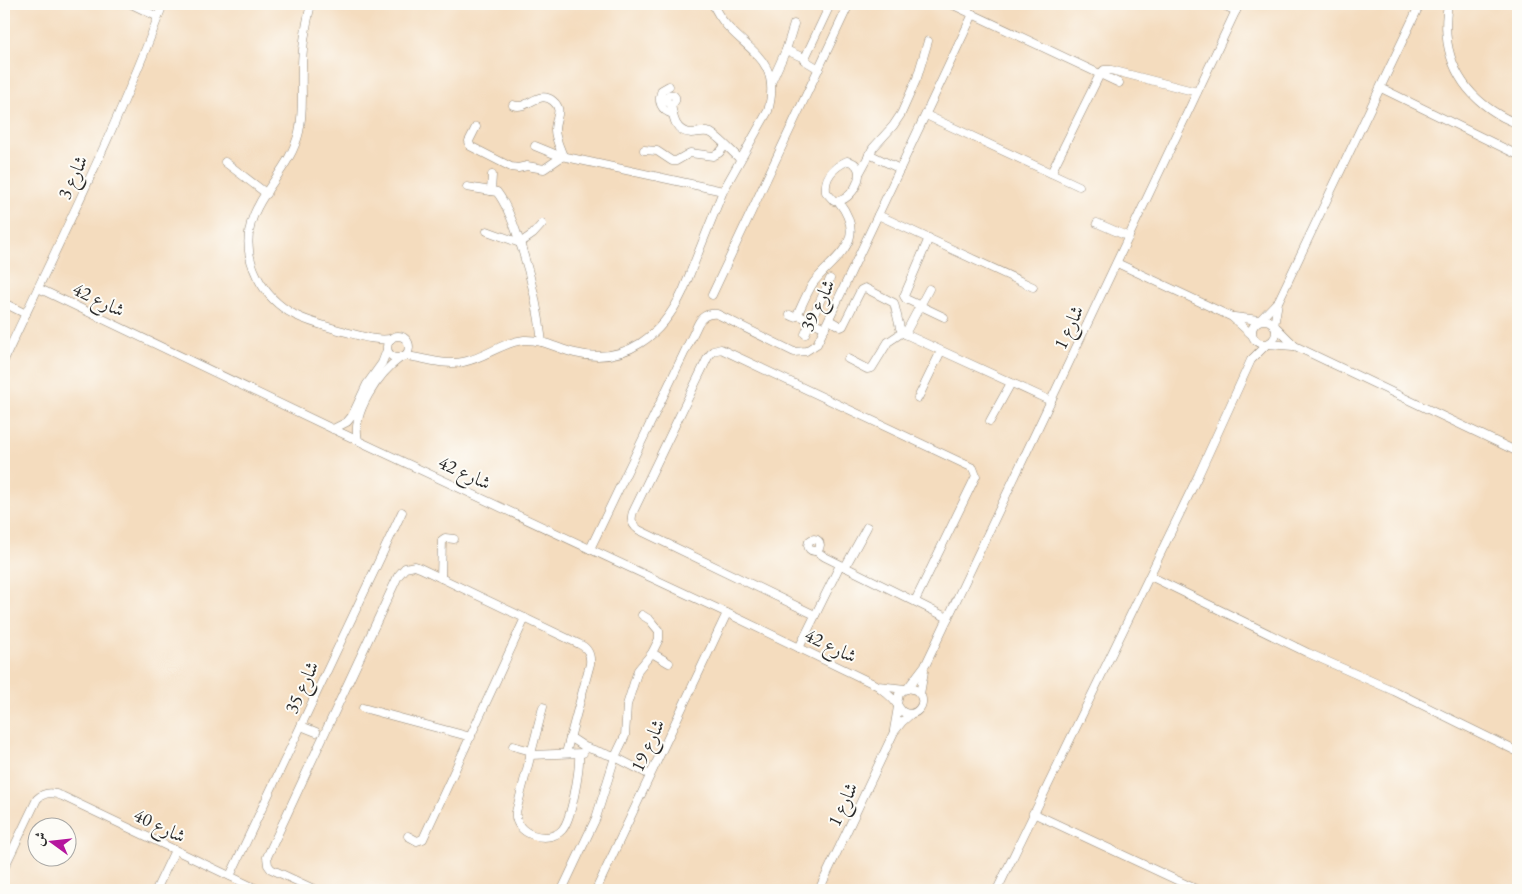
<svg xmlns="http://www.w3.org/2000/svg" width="1522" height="894" font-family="'EB Garamond',Amiri,serif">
  <rect width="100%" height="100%" fill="#fdfcf7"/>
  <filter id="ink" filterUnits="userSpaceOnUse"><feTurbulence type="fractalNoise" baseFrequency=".02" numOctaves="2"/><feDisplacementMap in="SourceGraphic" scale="10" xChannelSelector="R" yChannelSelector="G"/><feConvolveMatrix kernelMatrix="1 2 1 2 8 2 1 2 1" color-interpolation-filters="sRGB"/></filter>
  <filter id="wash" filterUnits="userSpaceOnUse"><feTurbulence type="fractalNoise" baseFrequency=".0096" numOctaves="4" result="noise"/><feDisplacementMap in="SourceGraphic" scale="20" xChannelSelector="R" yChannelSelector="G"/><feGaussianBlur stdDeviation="1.12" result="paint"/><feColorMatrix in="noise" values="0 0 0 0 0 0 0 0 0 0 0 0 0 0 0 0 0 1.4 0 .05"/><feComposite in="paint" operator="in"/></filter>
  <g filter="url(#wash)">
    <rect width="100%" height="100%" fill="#f4dcbe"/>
  </g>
  <g filter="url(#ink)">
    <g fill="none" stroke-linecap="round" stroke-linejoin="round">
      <!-- minor casing -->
      <g stroke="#908474" stroke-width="9">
        <g id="minor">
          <path d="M131 4 158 17"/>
          <path d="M311 4C306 25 302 46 302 68 301 90 304 111 299 132 291 167 261 190 251 223 241 259 262 298 295 315 311 323 329 327 346 332 361 336 375 341 391 339"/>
          <path d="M951 4 1119 83"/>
          <path d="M1221 4 1236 11"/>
          <path d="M1448 4C1441 46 1454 84 1490 109 1499 115 1508 121 1518 123"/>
          <path d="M786 50 804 58"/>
          <path d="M819 69 804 60 829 7"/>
          <path d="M771 83 786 50 794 24"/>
          <path d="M669 86 662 90C657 101 661 111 673 114"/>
          <path d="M1381 88 1518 155"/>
          <circle cx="671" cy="99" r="4.5"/>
          <path d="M671 104C673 117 675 132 691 133 698 133 704 130 711 133 719 137 732 152 740 159"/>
          <path d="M926 115 1079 186"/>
          <path d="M476 127 469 141 470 146 511 167 518 168 527 166 544 169 563 156C560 148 555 138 555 130 555 118 564 110 553 101 538 89 527 111 513 105"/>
          <path d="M535 146 557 155 723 191"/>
          <path d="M644 150 657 151 672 161H676L690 153 713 156 719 153 725 146"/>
          <path d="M869 154 900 169"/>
          <path d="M847 161C872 164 853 204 834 201L826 192C824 177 834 167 847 161Z"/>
          <path d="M225 162 267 194"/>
          <path d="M860 172 873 148 893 126 901 114 917 78 928 41"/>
          <path d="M1051 173 1100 74 1104 70H1111L1197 92"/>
          <path d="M467 187 497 192C507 205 513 222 518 237 530 272 538 306 542 342"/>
          <path d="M491 191 492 175"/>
          <path d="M878 215 1033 287"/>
          <path d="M1097 223 1129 237"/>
          <path d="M487 231 520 243 533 234 542 224"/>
          <path d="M929 238 904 296 906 299 944 317"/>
          <path d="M1117 263 1232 317 1252 335"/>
          <path d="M38 288 333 429 727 613 878 686 905 689"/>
          <path d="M712 295 849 4"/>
          <path d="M4 303 26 314"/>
          <path d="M790 315 794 317 797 316C802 305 807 292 814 282 837 254 868 241 839 202"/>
          <path d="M798 315 825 328"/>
          <path d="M1234 317 1259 320"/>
          <circle cx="1264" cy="332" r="12"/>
          <path d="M829 320 841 327 843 326 861 290 865 288 894 303 900 328 905 334 1051 401"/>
          <path d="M1260 320 1279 300 1420 4"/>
          <path d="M1274 326 1278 302"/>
          <path d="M1275 326 1295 346 1518 452"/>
          <path d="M805 334 830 279"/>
          <path d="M905 334 929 289"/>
          <circle cx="398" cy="347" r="11"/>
          <path d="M1268 344 1293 346"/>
          <path d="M403 356C424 357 442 366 463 362 485 358 502 342 524 340 542 339 558 349 575 353 626 366 663 334 683 291L723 191 768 111C785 50 732 49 713 4"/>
          <path d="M848 359 867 369 872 368 888 342 903 332"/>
          <path d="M4 360C59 242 118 126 163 4"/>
          <path d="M918 398 941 351"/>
          <path d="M990 421 1011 383"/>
          <path d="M333 429 347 422 352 416 367 384 382 363 387 350"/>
          <path d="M358 440C351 413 379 373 400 358"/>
          <circle cx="814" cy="545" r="6"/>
          <path d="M590 549 698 324C702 316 708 313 717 314L794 352 806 351 817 344 973 14"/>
          <path d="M816 551 825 557 948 618"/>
          <path d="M845 567 867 527"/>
          <path d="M1150 576 1308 653 1394 691 1518 752"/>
          <path d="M441 578 442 540 445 538 454 539"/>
          <path d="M815 615 639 530C632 525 630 520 633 512L708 357 713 351 721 349 725 351 973 468 976 476 974 480 915 601"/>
          <path d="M799 648 840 565"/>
          <path d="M652 653 669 663"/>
          <path d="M879 687C885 692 892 697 896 703 899 707 900 710 903 712 916 719 928 703 919 693 913 686 904 688 899 694L897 704"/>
          <path d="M907 689 926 664 1239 4"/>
          <path d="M920 694 924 671"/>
          <path d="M543 707 516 812C513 834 548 845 562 830 572 819 580 769 579 754"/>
          <path d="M363 708 471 737"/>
          <path d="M301 726 316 732"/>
          <path d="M894 730 898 707"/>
          <path d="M570 737 585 747 615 757 650 775"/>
          <path d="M513 746 531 751"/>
          <path d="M530 755 583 753"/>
          <path d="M1033 813 1198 890"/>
          <path d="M408 836 417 841 423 839 525 618"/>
          <path d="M4 868 37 799C44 792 53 792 62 796L259 890"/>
          <path d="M230 876 402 512"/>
          <path d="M156 890 175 850"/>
          <path d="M316 890 271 869 268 865 267 857 398 576 405 568 415 566 420 568 579 644C588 648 591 654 590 664L566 753"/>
          <path d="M562 890 596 818 615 757 625 736 627 705 638 670 652 653 659 639V631L654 625 650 620 642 615"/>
          <path d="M596 890 727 613"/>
          <path d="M819 890 894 732 902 722 911 714"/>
          <path d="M997 890 1198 476 1251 360 1267 344"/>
        </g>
      </g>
      <!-- minor -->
      <use href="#minor" stroke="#fff" stroke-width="8"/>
    </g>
  </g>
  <g text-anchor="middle" stroke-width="4" stroke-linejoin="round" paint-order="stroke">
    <!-- street labels -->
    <g font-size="19" fill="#2b2b2b" stroke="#fdfcf7">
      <text transform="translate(72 177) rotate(-65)" y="7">شارع 3</text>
      <text transform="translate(99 299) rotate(26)" y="7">شارع 42</text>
      <text transform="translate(817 305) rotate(-64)" y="7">شارع 39</text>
      <text transform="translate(1068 327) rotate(-65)" y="7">شارع 1</text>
      <text transform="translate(465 472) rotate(25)" y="7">شارع 42</text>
      <text transform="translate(831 645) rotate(26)" y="7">شارع 42</text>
      <text transform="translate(301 687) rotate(-65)" y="7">شارع 35</text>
      <text transform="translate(647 745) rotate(-65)" y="7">شارع 19</text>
      <text transform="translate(842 804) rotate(-65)" y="7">شارع 1</text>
      <text transform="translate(160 825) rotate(26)" y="7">شارع 40</text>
    </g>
  </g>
  <!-- margin -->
  <rect width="1522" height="894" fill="none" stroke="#fdfcf7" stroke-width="20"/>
  <!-- north arrow -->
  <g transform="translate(52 842) rotate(285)"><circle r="24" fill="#fdfcf7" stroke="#a9a8a5"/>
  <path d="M0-4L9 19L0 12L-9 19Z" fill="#b5179e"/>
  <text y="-8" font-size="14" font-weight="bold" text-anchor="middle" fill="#2b2b2b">ش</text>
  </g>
</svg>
